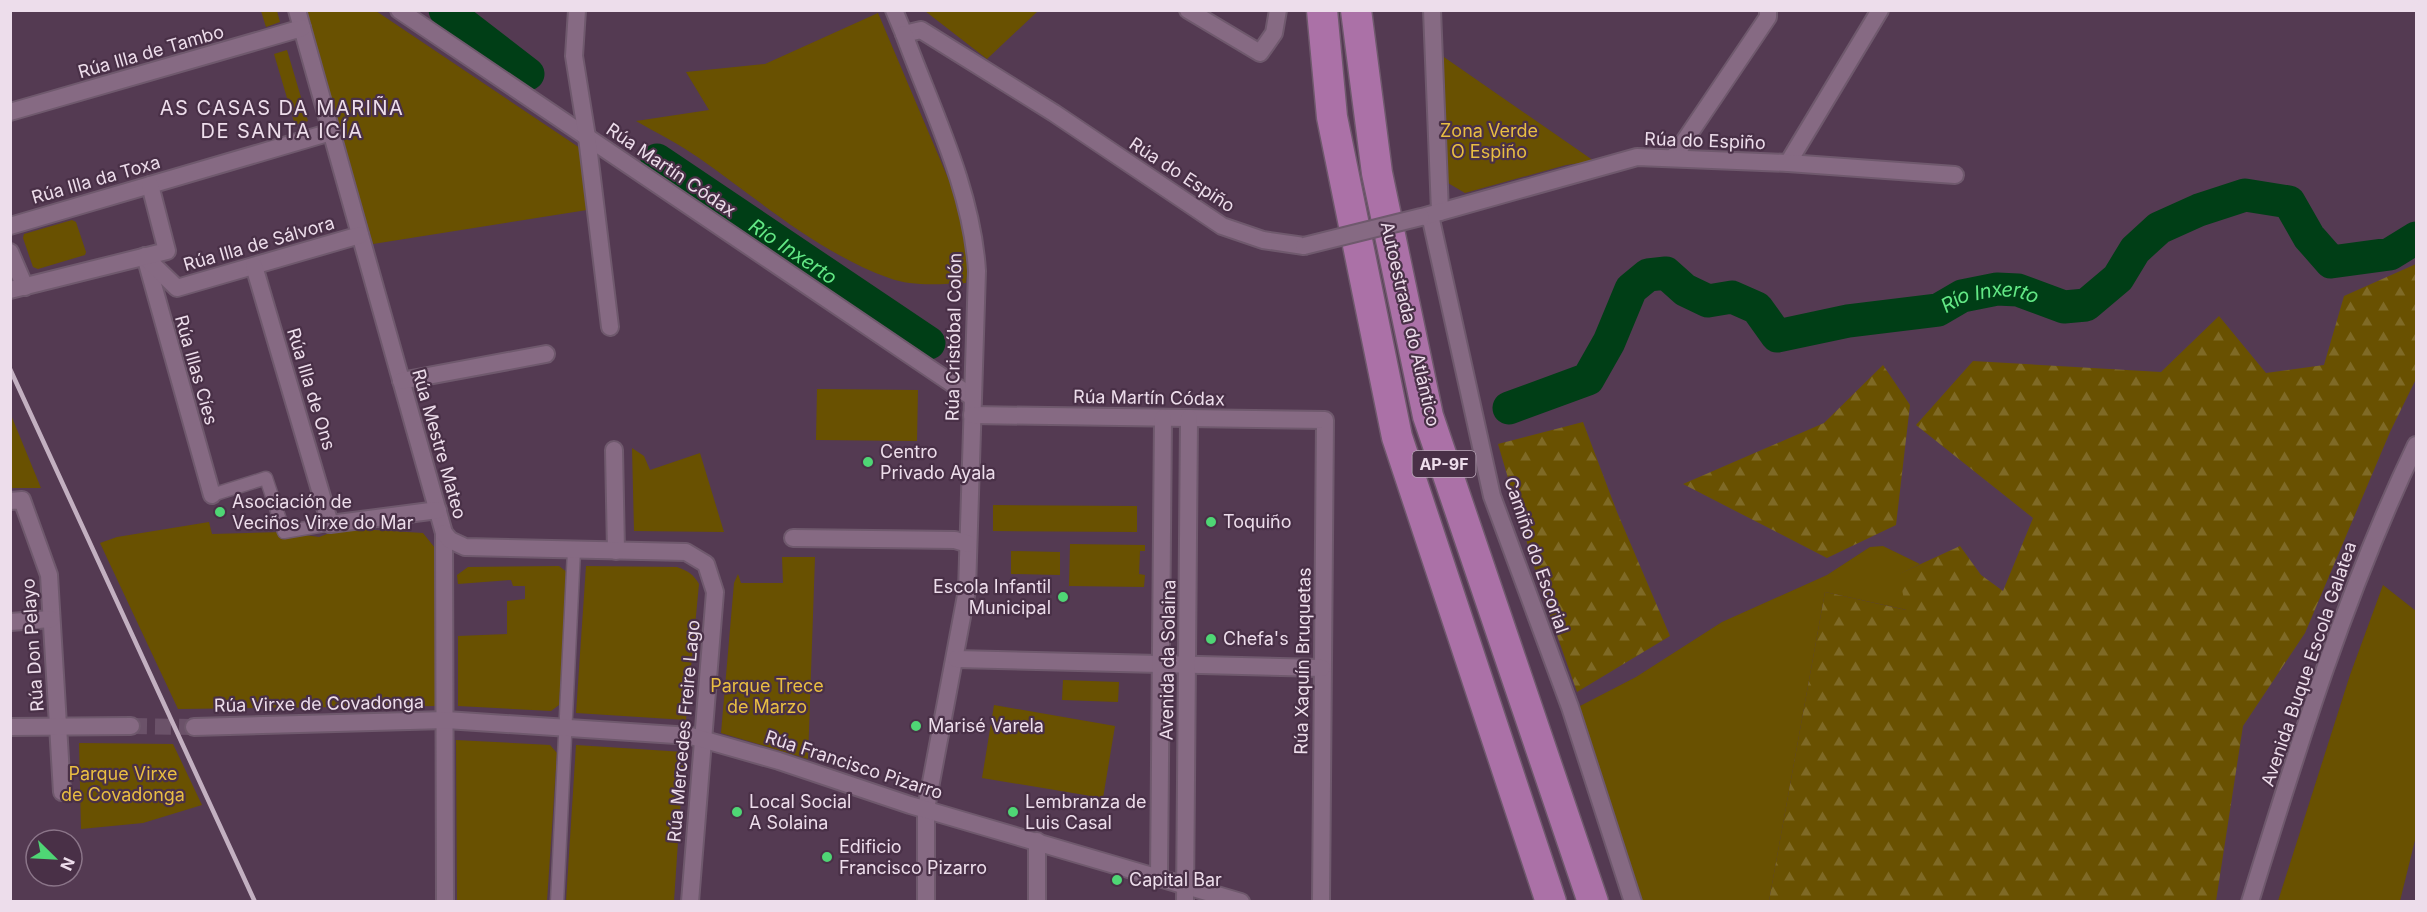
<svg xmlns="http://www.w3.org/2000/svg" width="2427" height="912" font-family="Inter,sans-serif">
  <defs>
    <pattern id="forest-firs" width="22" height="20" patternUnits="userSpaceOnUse" patternTransform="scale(1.5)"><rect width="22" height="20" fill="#695101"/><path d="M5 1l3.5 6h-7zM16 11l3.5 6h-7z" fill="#7f6a26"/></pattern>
  </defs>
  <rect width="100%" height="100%" fill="#543a52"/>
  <!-- green -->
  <g fill="#695101">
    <path d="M261 11H277L280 22 266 27Z"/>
    <path d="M305 11H376L580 148 587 210 373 244Z"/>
    <path d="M925 11H1038L987 59Z"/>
    <path d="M878 13 956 197 969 259 966 283C941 284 913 287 889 278 819 253 759 200 699 158 679 144 657 133 636 121L709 110 686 72 765 64Z"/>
    <path d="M287 50 308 121 295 125 274 54Z"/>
    <path d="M1441 55 1594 161 1566 165 1465 193 1448 183Z"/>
    <path d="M72 220 76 222 86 252 85 255 38 269 33 267 23 238 24 234Z"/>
    <path d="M817 389 918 390 917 441 816 440Z"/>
    <path d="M10 415H11L41 488H11Z"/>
    <path d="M632 448 644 456 650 470 700 453 724 532 634 531Z"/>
    <path d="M993 505 1137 506V532L993 531Z"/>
    <path d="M209 522 212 534 284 532 319 537 343 528 423 533 435 548 436 706 178 709 100 543 117 537Z"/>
    <path d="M1070 544 1145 545V551H1140L1139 574 1145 575 1144 587 1069 586Z"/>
    <path d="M1883 546 1920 564 1900 574 1907 610 1825 592 1769 901H1640L1578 712 1580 706 1636 677 1722 622 1827 575 1870 547Z"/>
    <path d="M1011 551 1060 552V575L1011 574Z"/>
    <path d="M782 557H815L808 759 721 733 734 583 738 574 741 583H783Z"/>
    <path d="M559 566 568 573 559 705 551 711 458 706V636L507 634V601L525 599V586H513L511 580 458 584 457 575 468 567Z"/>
    <path d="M586 566 677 567C688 571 693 574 699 584L686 720 576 713Z"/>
    <path d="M2383 585 2416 611V836L2400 901H2278L2350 675Z"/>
    <path d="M1063 680 1119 682 1118 702 1062 700Z"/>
    <path d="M994 705 1115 726 1103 798 982 778Z"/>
    <path d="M456 740 550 745 557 753 547 901H457Z"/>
    <path d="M79 743 173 744 202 805 143 823 81 829Z"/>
    <path d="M576 745 684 752 674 901H566Z"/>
  </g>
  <!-- forest -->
  <g fill="url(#forest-firs)">
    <path d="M2416 264V379L2390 432 2305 633 2243 726 2216 901H1769L1825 592 1906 610 1899 574 1960 546 1981 575 2003 591 2033 518 1916 425 1973 361 2161 372 2219 316 2266 373 2324 365 2344 296Z"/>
    <path d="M1883 365 1910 405 1896 525 1827 558 1683 484 1824 423Z"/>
    <path d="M1583 422 1617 512 1670 636 1577 692 1541 590 1498 444Z"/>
  </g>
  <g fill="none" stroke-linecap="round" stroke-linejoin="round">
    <!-- river -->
    <g stroke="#003e16" stroke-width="33">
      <path d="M445 10 528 74"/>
      <path id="s1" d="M657 160 929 343"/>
      <path id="s2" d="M1509 408 1588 379 1609 342 1631 289 1648 275 1666 273 1685 290 1708 301 1732 297 1757 308 1777 336 1848 321 1938 310 1962 296 1997 289 2018 290 2064 307 2086 305 2118 278 2135 250 2159 228 2199 210 2245 195 2289 202 2309 237 2331 262 2390 254 2416 238"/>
    </g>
    <!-- minor-tunnel -->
    <path stroke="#6b5269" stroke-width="16" stroke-dasharray="16 8" stroke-linecap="butt" d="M131 726 194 727"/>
    <!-- pedestrian casing -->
    <g stroke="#6f596d" stroke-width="15">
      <g id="pedestrian">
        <path d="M212 495 266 478 284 532 330 524"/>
        <path d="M557 902 574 550"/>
      </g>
    </g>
    <!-- minor casing -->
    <g stroke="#6f596d" stroke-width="20">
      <g id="minor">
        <path d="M297 10 444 533 445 902"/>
        <path d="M399 10 972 397"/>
        <path d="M577 10 574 56 587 137 610 327"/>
        <path d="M894 10 904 34 921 30 1054 113 1222 226 1263 240 1304 246"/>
        <path d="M1188 10 1260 53 1274 33 1278 10"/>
        <path d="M1432 10 1440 212"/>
        <path d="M904 34C932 110 972 189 977 271L967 590 926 809V902"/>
        <path d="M10 112 302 28"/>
        <path d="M1673 158 1768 17V10"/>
        <path d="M1788 163 1880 10"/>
        <path d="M1430 215 1492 496 1570 707 1633 902"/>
        <path d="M1422 217 1637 157 1788 163 1955 175"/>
        <path d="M10 226 331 132"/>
        <path d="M10 252 25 287"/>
        <path d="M145 256 212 495"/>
        <path d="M145 257 177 288 360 235"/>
        <path d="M254 266 330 524 438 510"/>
        <path d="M10 290 167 251 150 185"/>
        <path d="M401 381 546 354"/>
        <path d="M972 415 1325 420 1321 902"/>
        <path d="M614 450 616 551"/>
        <path d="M10 501 22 500 49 575 62 792"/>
        <path d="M444 533 450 540 465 547 686 552 706 564 715 592 690 902"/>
        <path d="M793 538 955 540 968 544"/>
        <path d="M10 622 51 619"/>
        <path d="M956 659 1322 668"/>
        <path d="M10 727 131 726"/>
        <path d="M194 727 446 720 691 736 779 761 910 805 1241 902"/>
        <path d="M1159 877 1163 418"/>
        <path d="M1037 902V841"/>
        <path d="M1185 902 1189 418"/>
        <path d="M2250 902C2298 746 2346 591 2416 445"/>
      </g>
    </g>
    <!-- motorway casing -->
    <g stroke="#6f596d" stroke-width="33">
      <g id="motorway">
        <path d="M1322 10 1332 117 1397 437 1551 902"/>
        <path d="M1356 10 1377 173 1428 416 1593 902"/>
      </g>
    </g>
    <!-- pedestrian -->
    <use href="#pedestrian" stroke="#866a83" stroke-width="12"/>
    <!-- minor -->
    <use href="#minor" stroke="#866a83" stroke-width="16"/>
    <!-- motorway -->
    <use href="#motorway" stroke="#ab71a7" stroke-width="30"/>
    <!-- rail -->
    <path stroke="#c3b0c1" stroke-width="4.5" d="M10 369 255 902"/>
    <!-- minor-bridge casing -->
    <g stroke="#6f596d" stroke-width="20" stroke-linecap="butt">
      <path id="minor-bridge" d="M1304 246 1421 217"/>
    </g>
    <!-- minor-bridge -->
    <use href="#minor-bridge" stroke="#866a83" stroke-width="16"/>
  </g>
  <!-- markers -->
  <g fill="#4fd675" stroke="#493047" stroke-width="2">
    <circle cx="868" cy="462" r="6"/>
    <circle cx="220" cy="512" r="6"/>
    <circle cx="1211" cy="522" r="6"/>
    <circle cx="1063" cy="597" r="6"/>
    <circle cx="1211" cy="639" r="6"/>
    <circle cx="916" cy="726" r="6"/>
    <circle cx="737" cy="812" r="6"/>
    <circle cx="1013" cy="812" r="6"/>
    <circle cx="827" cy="857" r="6"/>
    <circle cx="1117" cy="880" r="6"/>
  </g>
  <g text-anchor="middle" stroke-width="4.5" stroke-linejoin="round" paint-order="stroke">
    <!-- shield labels -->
    <rect fill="#493047" stroke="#bca9ba" stroke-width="1.5" x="1412.5" y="451" width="63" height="26" rx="4.5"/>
    <g font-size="16" font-weight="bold" fill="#edddeb">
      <text x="1444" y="470">AP-9F</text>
    </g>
    <!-- street labels -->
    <g font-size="18" fill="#edddeb" stroke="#493047">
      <text transform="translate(151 52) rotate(-16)" y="6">Rúa Illa de Tambo</text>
      <text transform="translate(1705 141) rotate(2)" y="6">Rúa do Espiño</text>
      <text transform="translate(671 170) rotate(34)" y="6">Rúa Martín Códax</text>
      <text transform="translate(1182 175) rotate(33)" y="6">Rúa do Espiño</text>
      <text transform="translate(96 180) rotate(-16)" y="6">Rúa Illa da Toxa</text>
      <text transform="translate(259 244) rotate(-16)" y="6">Rúa Illa de Sálvora</text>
      <text transform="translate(1410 324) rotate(77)" y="6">Autoestrada do Atlántico</text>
      <text transform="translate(954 337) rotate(-89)" y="6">Rúa Cristóbal Colón</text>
      <text transform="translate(196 370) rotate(74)" y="6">Rúa Illas Cíes</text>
      <text transform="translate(311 389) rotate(73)" y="6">Rúa Illa de Ons</text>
      <text transform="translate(1149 398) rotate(1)" y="6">Rúa Martín Códax</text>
      <text transform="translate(439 444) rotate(74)" y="6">Rúa Mestre Mateo</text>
      <text transform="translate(1536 555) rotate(71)" y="6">Camiño do Escorial</text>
      <text transform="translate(33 645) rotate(-94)" y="6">Rúa Don Pelayo</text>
      <text transform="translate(1168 660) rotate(-89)" y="6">Avenida da Solaina</text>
      <text transform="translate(1303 661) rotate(-89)" y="6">Rúa Xaquín Bruquetas</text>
      <text transform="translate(2309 664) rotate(-71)" y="6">Avenida Buque Escola Galatea</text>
      <text transform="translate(319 704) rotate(-1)" y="6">Rúa Virxe de Covadonga</text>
      <text transform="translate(684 731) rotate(-85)" y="6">Rúa Mercedes Freire Lago</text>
      <text transform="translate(854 765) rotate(18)" y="6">Rúa Francisco Pizarro</text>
    </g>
    <!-- park labels -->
    <g font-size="18" fill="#e9be42" stroke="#493047">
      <text x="1489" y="137">Zona Verde<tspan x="1489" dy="21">O Espiño</tspan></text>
      <text x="767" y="692">Parque Trece<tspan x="767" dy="21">de Marzo</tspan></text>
      <text x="123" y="780">Parque Virxe<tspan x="123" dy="21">de Covadonga</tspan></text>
    </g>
    <!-- poi labels -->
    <g font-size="18" fill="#edddeb" stroke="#493047" text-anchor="start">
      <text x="880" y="458">Centro<tspan x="880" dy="21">Privado Ayala</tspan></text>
      <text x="232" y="508">Asociación de<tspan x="232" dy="21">Veciños Virxe do Mar</tspan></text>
      <text x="1223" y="528">Toquiño</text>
      <text x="1051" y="593" text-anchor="end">Escola Infantil<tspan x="1051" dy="21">Municipal</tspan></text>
      <text x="1223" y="645">Chefa's</text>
      <text x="928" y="732">Marisé Varela</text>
      <text x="749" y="808">Local Social<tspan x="749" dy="21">A Solaina</tspan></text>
      <text x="1025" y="808">Lembranza de<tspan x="1025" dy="21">Luis Casal</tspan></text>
      <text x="839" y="853">Edificio<tspan x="839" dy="21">Francisco Pizarro</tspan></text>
      <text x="1129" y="886">Capital Bar</text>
    </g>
    <!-- neighbourhood labels -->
    <g font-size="20" letter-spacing="1.5" fill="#edddeb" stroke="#493047">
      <text x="282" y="115">AS CASAS DA MARIÑA<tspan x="282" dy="23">DE SANTA ICÍA</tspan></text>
    </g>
    <!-- water labels -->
    <g font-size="20" font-style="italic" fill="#62e885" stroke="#493047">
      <text dy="7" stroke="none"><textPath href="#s1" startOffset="164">Río Inxerto</textPath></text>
      <text dy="7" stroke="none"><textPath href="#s2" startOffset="580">Río Inxerto</textPath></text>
    </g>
  </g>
  <!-- border -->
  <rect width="2427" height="912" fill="none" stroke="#edddeb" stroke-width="24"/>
  <!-- north arrow -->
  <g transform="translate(54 858) rotate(114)"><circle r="28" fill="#493047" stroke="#8b7589" stroke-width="1.5"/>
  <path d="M0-4.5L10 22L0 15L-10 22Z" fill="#4fd675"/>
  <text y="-9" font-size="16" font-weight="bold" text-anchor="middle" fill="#edddeb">N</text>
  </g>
</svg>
